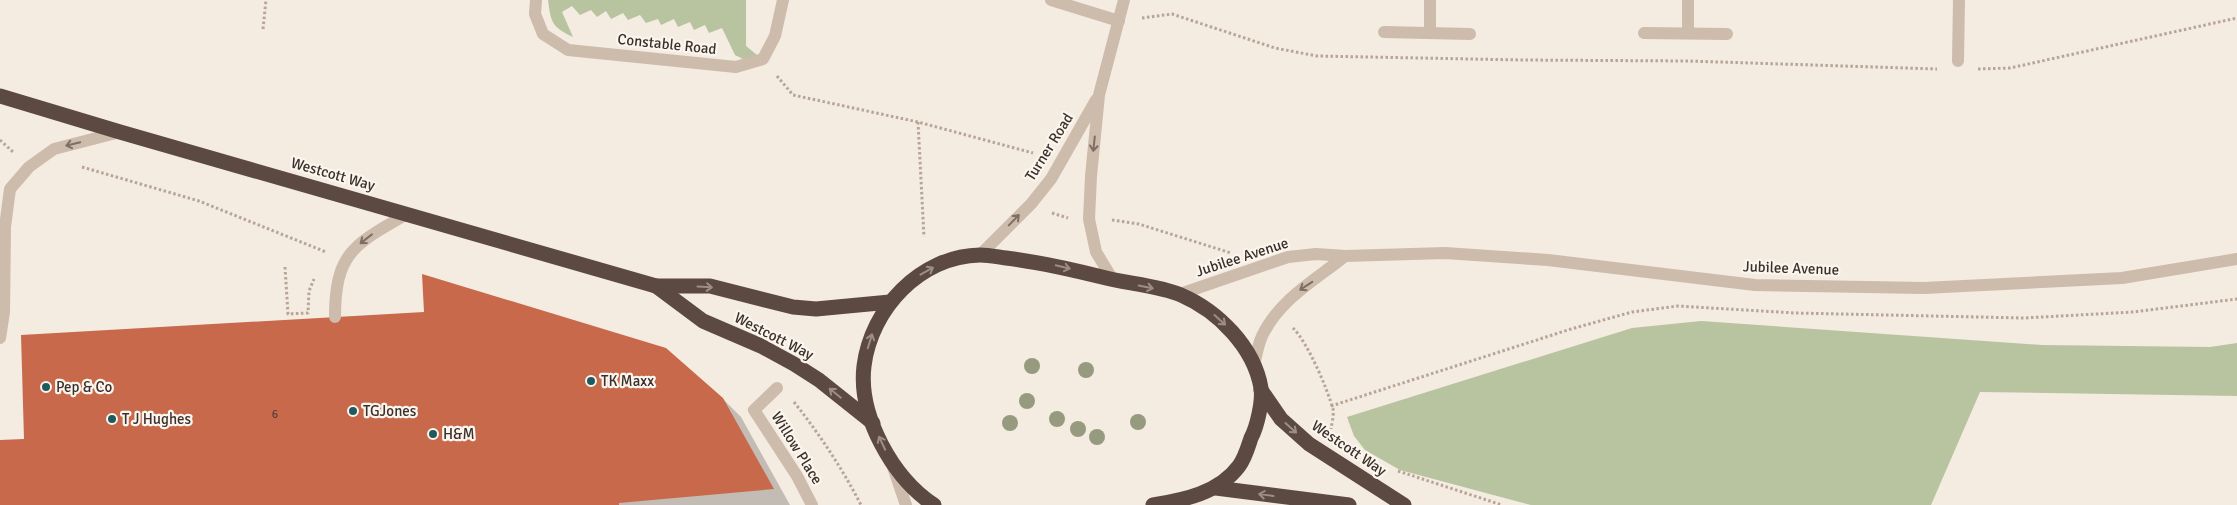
<svg xmlns="http://www.w3.org/2000/svg" width="2237" height="505" font-family="Signika,sans-serif">
  <rect width="100%" height="100%" fill="#f4ebe1"/>
  <!-- green -->
  <g fill="#b8c4a0">
    <path d="M548 0H746V46L757 55 745 60 735 55 722 28 709 33 705 25 694 30 690 22 678 27 674 19 661 25 658 19 646 23 640 15 628 20 623 13 611 19 606 11 597 17 591 10 580 15 572 6 562 12 573 37C552 27 551 23 548 0Z"/>
    <path d="M1701 321 2042 345 2210 347 2237 343V396L1980 392 1931 505H1531L1400 470 1365 450 1354 436 1347 417 1632 328Z"/>
  </g>
  <!-- shadow -->
  <path fill="#0003" d="M723 399 741 417 790 505H0V441Z"/>
  <!-- building -->
  <path fill="#c8694b" d="M422 274 666 348 723 398 774 489 619 503V505H0V440L24 439 21 335 424 312Z"/>
  <g fill="none" stroke-linecap="round" stroke-linejoin="round">
    <!-- path -->
    <g stroke="#b9a596" stroke-width="3" stroke-dasharray="2.5 2.5" stroke-linecap="butt">
      <path d="M1142 18 1172 14 1275 48 1317 56 1522 60 1688 61 1937 69"/>
      <path d="M263 29 266 0"/>
      <path d="M1978 69 2010 68 2237 18"/>
      <path d="M777 76 793 95 918 122 1033 153"/>
      <path d="M918 122 924 237"/>
      <path d="M0 140 14 153"/>
      <path d="M82 167 199 201 326 252"/>
      <path d="M1052 213 1068 218"/>
      <path d="M1112 220 1139 224 1231 253"/>
      <path d="M285 267 288 314 308 313 309 291 314 279"/>
      <path d="M1293 328C1308 343 1327 388 1333 409 1334 415 1332 423 1331 429"/>
      <path d="M794 402C820 435 842 468 861 505"/>
      <path d="M1331 406 1571 329 1632 312 1678 306 1795 313 2024 318 2133 312 2237 299"/>
      <path d="M1398 471 1502 505"/>
    </g>
    <!-- minor -->
    <g stroke="#cdbbac" stroke-width="12">
      <path d="M536 0 535 14 543 34 568 50 736 67 763 59 775 36 783 0"/>
      <path d="M1051 0 1119 21"/>
      <path d="M1688 0V33"/>
      <path d="M1384 32 1470 34"/>
      <path d="M1430 33V0"/>
      <path d="M1644 33 1727 34"/>
      <path d="M1958 61 1959 0"/>
      <path d="M980 255 1031 204 1051 179 1096 100"/>
      <path d="M1113 280 1096 252 1089 219 1091 176 1099 95 1124 0"/>
      <path d="M1180 294 1288 257 1316 254 1345 256 1445 253 1548 260 1755 285 1924 288 2122 278 2237 259"/>
      <path d="M335 317C335 252 355 244 407 214"/>
      <path d="M0 338 4 312 5 227 10 189 29 167 54 149 120 132"/>
      <path d="M1254 366C1256 356 1258 345 1262 336 1280 299 1314 281 1345 256"/>
      <path d="M777 388 754 410 797 476 812 505"/>
      <path d="M893 467 906 505"/>
    </g>
    <!-- highway -->
    <g stroke="#5c4a42" stroke-width="15">
      <path d="M0 96 120 132 656 286H710L793 307 816 309 890 302"/>
      <path d="M656 286 703 321 761 346 794 364 819 380 873 423"/>
      <path d="M1261 390 1281 419 1309 444 1404 505"/>
      <path d="M1216 488 1349 505"/>
      <path d="M934 505C893 478 858 416 864 366 871 309 920 256 980 255 989 255 998 257 1006 258 1039 262 1070 269 1102 277 1124 283 1161 286 1181 295 1218 311 1254 347 1261 388 1263 401 1257 427 1251 438 1248 447 1245 458 1239 466 1219 493 1184 500 1153 505"/>
    </g>
  </g>
  <!-- trees -->
  <g fill="#969b7f">
    <circle cx="1032" cy="366" r="8"/>
    <circle cx="1086" cy="370" r="8"/>
    <circle cx="1027" cy="401" r="8"/>
    <circle cx="1057" cy="419" r="8"/>
    <circle cx="1138" cy="422" r="8"/>
    <circle cx="1010" cy="423" r="8"/>
    <circle cx="1078" cy="429" r="8"/>
    <circle cx="1097" cy="437" r="8"/>
  </g>
  <!-- one-way arrows -->
  <defs><path id="oneway-shaft" d="M-6 0H5M1.5-3L5.5 0L1.5 3" fill="none" stroke-width="1.6" stroke-linecap="round" stroke-linejoin="round" transform="scale(1.25)"/></defs>
  <g stroke="#7d6f65">
    <use href="#oneway-shaft" transform="translate(73 144) rotate(166)"/>
    <use href="#oneway-shaft" transform="translate(1094 144) rotate(96)"/>
    <use href="#oneway-shaft" transform="translate(1014 220) rotate(-46)"/>
    <use href="#oneway-shaft" transform="translate(366 239) rotate(142)"/>
    <use href="#oneway-shaft" transform="translate(1306 286) rotate(147)"/>
  </g>
  <g stroke="#9c8e87">
    <use href="#oneway-shaft" transform="translate(1063 267) rotate(14)"/>
    <use href="#oneway-shaft" transform="translate(927 271) rotate(-29)"/>
    <use href="#oneway-shaft" transform="translate(705 287) rotate(3)"/>
    <use href="#oneway-shaft" transform="translate(1146 287) rotate(12)"/>
    <use href="#oneway-shaft" transform="translate(1220 320) rotate(42)"/>
    <use href="#oneway-shaft" transform="translate(870 341) rotate(-73)"/>
    <use href="#oneway-shaft" transform="translate(835 393) rotate(-141)"/>
    <use href="#oneway-shaft" transform="translate(1291 428) rotate(42)"/>
    <use href="#oneway-shaft" transform="translate(882 443) rotate(-115)"/>
    <use href="#oneway-shaft" transform="translate(1266 495) rotate(-172)"/>
  </g>
  <!-- markers -->
  <g fill="#1f5a5e" stroke="#fbf5ee" stroke-width="2">
    <circle cx="591" cy="381" r="5"/>
    <circle cx="46" cy="387" r="5"/>
    <circle cx="353" cy="411" r="5"/>
    <circle cx="112" cy="419" r="5"/>
    <circle cx="433" cy="434" r="5"/>
  </g>
  <g text-anchor="middle" stroke-width="4.5" stroke-linejoin="round" paint-order="stroke">
    <!-- number labels -->
    <g font-size="12" fill="#5e3e33">
      <text x="275" y="418">6</text>
    </g>
    <!-- street labels -->
    <g font-size="15" fill="#3b302b" stroke="#fbf5ee">
      <text transform="translate(667 44) rotate(6)" y="5">Constable Road</text>
      <text transform="translate(1049 147) rotate(-58)" y="5">Turner Road</text>
      <text transform="translate(333 174) rotate(16)" y="5">Westcott Way</text>
      <text transform="translate(1242 257) rotate(-18)" y="5">Jubilee Avenue</text>
      <text transform="translate(1791 268) rotate(2)" y="5">Jubilee Avenue</text>
      <text transform="translate(774 336) rotate(27)" y="5">Westcott Way</text>
      <text transform="translate(797 448) rotate(58)" y="5">Willow Place</text>
      <text transform="translate(1349 448) rotate(34)" y="5">Westcott Way</text>
    </g>
    <!-- poi labels -->
    <g font-size="15" fill="#3b302b" stroke="#fbf5ee" text-anchor="start">
      <text x="601" y="386">TK Maxx</text>
      <text x="56" y="392">Pep &amp; Co</text>
      <text x="363" y="416">TGJones</text>
      <text x="122" y="424">T J Hughes</text>
      <text x="443" y="439">H&amp;M</text>
    </g>
  </g>
</svg>
